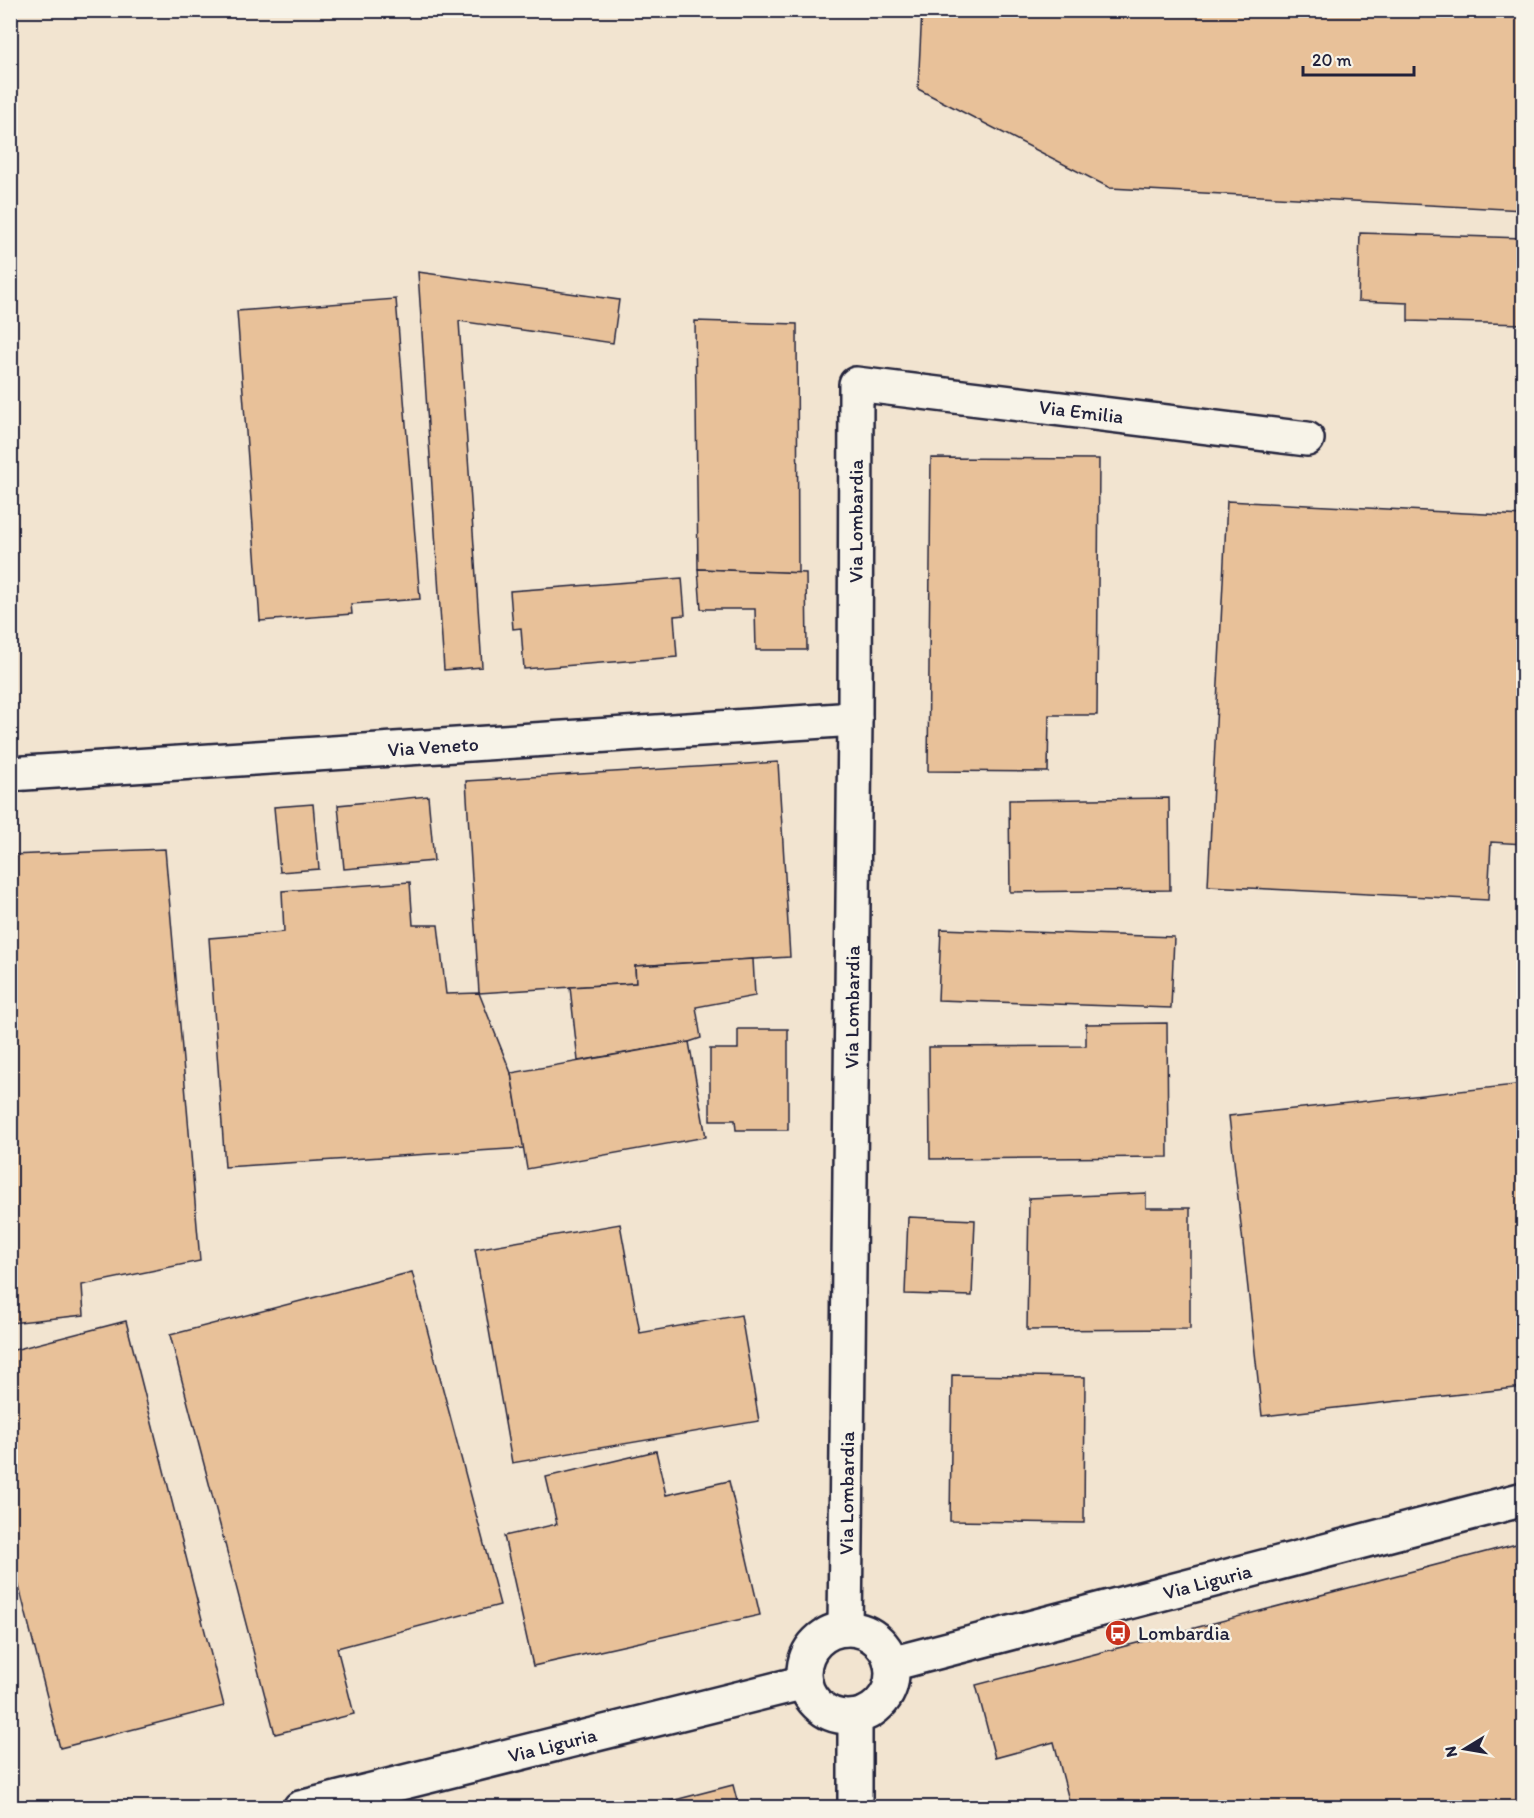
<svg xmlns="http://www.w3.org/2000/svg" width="1534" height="1818" font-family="Itim,sans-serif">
  <rect width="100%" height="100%" fill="#f7f3e8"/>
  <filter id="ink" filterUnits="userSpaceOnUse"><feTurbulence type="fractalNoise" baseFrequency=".0167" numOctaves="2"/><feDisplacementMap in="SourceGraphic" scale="12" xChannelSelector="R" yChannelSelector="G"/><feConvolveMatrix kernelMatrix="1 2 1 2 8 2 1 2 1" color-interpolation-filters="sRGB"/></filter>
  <g filter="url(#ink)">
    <!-- built -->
    <rect fill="#f2e4d0" x="11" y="11" width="1512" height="1796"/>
    <!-- building -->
    <g fill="#e8c199" stroke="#22223b" stroke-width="1.5">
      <path d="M922 10H1524V210L1110 188 918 89Z"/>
      <path d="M1360 233 1524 238V324L1408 321V303L1358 301Z"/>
      <path d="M418 272 619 300 613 343 459 321 482 667 444 670Z"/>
      <path d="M396 299 420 599 351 604 352 614 260 621 237 311Z"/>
      <path d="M695 321 797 324 798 573 698 569Z"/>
      <path d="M931 458 1099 459 1097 715H1049L1048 772 928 771Z"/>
      <path d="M1227 501 1524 516V844L1491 842 1488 900 1208 886Z"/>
      <path d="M698 569 806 573 807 650H756L755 609H701Z"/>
      <path d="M682 578 685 615 674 616 677 657 524 669 521 628 513 629 510 591Z"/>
      <path d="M778 762 790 957 635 966 636 983 479 993 466 781Z"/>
      <path d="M428 796 434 861 344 869 338 805Z"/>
      <path d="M1169 798 1170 890 1010 892 1009 800Z"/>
      <path d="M313 804 319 869 280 872 274 807Z"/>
      <path d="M165 849 200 1261 82 1285 84 1315 10 1323V855Z"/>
      <path d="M410 882 413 925H438L446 994 479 993 511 1073 524 1148 225 1167 209 938 284 932 282 891Z"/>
      <path d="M941 929 1174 937 1171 1008 938 1000Z"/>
      <path d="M753 959 755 996 696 1007 701 1038 689 1042 578 1061 570 987 636 983 635 966Z"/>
      <path d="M1167 1023 1168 1157 930 1159 929 1047 1086 1046V1024Z"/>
      <path d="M738 1029H788V1130H736L735 1120H710V1049H738Z"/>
      <path d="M689 1042 706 1137 527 1169 511 1073Z"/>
      <path d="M1524 1084V1387L1262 1416 1229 1116Z"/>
      <path d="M1146 1193V1208H1190V1329L1027 1330 1029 1198Z"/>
      <path d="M908 1217 975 1220 972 1296 905 1294Z"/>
      <path d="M620 1224 640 1333 741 1315 759 1421 512 1463 475 1249Z"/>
      <path d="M412 1272 500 1605 337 1648 354 1714 275 1734 170 1335Z"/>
      <path d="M126 1321 224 1706 60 1748 10 1551V1351Z"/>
      <path d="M952 1375 1085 1377 1084 1523 950 1521Z"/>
      <path d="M656 1451 666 1495 729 1481 760 1615 533 1666 504 1536 557 1524 546 1477Z"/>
      <path d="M1524 1542V1808H1071L1054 1742 995 1758 976 1685Z"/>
      <path d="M733 1785 739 1808H644Z"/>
    </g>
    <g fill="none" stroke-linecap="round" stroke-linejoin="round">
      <!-- minor casing -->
      <g stroke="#22223b" stroke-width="38">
        <g id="minor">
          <path id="s1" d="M10 774 855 719"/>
          <path id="s2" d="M845 1629 855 719 856 384 1307 439"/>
          <path d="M855 1808V1717"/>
        </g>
      </g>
      <!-- tertiary casing -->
      <g stroke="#22223b" stroke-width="38">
        <g id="tertiary">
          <circle cx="848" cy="1673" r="44"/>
          <path id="s3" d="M891 1664 1524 1499"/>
          <path id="s4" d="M300 1808 805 1682"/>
        </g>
      </g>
      <!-- minor -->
      <use href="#minor" stroke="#f7f3e8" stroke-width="33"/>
      <!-- tertiary -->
      <use href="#tertiary" stroke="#f7f3e8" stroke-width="33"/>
    </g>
  </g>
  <!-- icons -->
  <defs>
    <g id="bus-disc" transform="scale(1.35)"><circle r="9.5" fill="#c8321e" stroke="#f7f3e8"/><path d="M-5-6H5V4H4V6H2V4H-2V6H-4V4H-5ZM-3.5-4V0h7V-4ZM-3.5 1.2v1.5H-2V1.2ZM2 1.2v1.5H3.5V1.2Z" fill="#fff"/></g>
  </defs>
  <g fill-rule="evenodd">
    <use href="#bus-disc" x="1118" y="1633"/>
  </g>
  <g text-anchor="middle" stroke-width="5" stroke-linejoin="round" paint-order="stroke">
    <!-- street labels -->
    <g font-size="20" fill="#22223b" stroke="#f7f3e8">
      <text dy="7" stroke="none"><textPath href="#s2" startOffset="1472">Via Emilia</textPath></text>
      <text dy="7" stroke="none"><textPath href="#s2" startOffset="1108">Via Lombardia</textPath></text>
      <text dy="7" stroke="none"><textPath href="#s1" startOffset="424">Via Veneto</textPath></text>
      <text dy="7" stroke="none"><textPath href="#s2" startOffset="622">Via Lombardia</textPath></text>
      <text dy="7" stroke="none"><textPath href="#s2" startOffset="136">Via Lombardia</textPath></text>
      <text dy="7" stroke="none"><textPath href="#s3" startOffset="327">Via Liguria</textPath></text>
      <text dy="7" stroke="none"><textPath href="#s4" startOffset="260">Via Liguria</textPath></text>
    </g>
    <!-- poi labels -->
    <g font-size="20" fill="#22223b" stroke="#f7f3e8" text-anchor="start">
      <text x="1138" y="1640">Lombardia</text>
    </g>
  </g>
  <!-- margin -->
  <rect width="1534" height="1818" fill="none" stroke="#f7f3e8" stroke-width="36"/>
  <rect x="18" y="18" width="1498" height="1782" fill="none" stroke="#22223b" stroke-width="2" filter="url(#ink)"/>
  <!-- north arrow -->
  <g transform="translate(1465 1749) rotate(259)" stroke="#f7f3e8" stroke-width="4.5" paint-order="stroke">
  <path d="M0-4.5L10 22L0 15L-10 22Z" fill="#22223b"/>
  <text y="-9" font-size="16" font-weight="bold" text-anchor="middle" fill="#22223b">N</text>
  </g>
  <!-- scale -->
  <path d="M1303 66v9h111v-9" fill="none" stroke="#22223b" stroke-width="3"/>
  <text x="1312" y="66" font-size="18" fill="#22223b" stroke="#f7f3e8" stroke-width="4.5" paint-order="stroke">20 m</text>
</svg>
